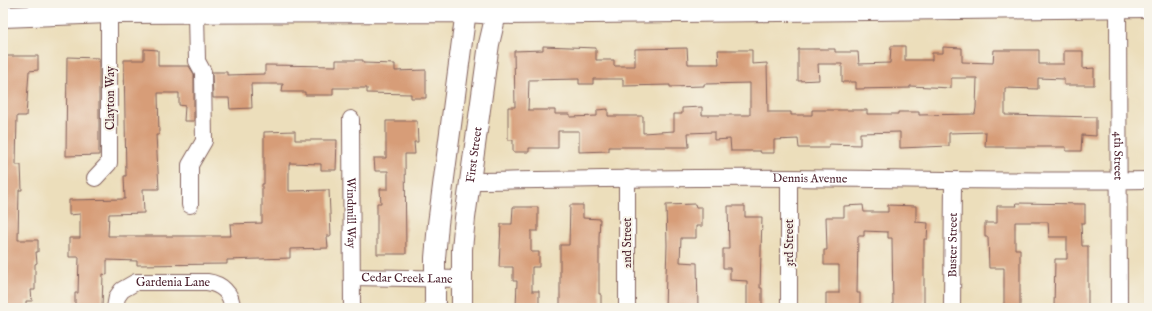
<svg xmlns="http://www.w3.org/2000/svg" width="1152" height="311" font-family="'IM FELL English',serif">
  <rect width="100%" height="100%" fill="#f7f3e8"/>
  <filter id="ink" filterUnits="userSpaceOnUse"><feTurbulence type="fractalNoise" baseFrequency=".025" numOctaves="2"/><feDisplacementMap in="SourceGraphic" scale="8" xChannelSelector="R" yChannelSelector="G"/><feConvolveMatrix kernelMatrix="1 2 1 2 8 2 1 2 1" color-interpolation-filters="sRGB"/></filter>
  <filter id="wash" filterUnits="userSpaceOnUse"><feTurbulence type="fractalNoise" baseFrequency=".012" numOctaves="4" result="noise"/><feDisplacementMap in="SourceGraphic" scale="16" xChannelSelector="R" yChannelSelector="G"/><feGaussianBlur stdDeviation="0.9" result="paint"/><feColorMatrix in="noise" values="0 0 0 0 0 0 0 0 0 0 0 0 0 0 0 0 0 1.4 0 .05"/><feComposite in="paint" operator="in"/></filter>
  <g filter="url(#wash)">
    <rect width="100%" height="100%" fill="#ecdebb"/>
    <g id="blocks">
      <!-- building -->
      <g fill="#d79d78" fill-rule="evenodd">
        <path d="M543 46 596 48V60H614V66H635V49L687 48 688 64H719L718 50H752V64L767 63 768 112H791V115H812V110H867V114H898V112H919V115L975 114 976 108 977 78H951V88L910 86V88L856 89V82H842V64H818L819 80 798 81V49H835V52H858L859 64 890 63 891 46H905V60H932V53H943V47L962 48V62L993 63 994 50H1039V64H1064V51H1083V69L1094 68V85H1064V79L1038 78V89L1005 88V115L1096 117V136L1082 135 1081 151H1066V147H985L986 132 949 133V146L900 148V132L860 133V145L829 144V148H799L798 139 774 140V153H761L760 151H731L730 139 714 140V132L688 133 689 147H609V151L579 152V131H558V148H529V152H513V140H508V107H515L514 51 543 50ZM579 79V84H593V79H623V86L670 85V87L704 86V84L750 83V115H702V107L682 108V114H674V131L643 133V116H608V109L597 110V116L570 117V114H555V110H528L529 80Z"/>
        <path d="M144 49 158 50V66H189L194 74V121H184L185 106 179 105V93H158L159 135H156L159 189H143L144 213 109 214 108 236H231L230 224 262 223V184H264V132L295 131V140H337L336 170H321V164L290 163 289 165V191L329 190 331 236H327L328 248 290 249V258L227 260V264L137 265V261L107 260V275L103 274 102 308H75V293H78L79 257H69V238H80V214L69 215V200L125 199 124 176H126L124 60H144Z"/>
        <path d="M4 56H38V70L29 71 26 116H17L16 165H21L22 190H19L18 240H38V252H36L37 263 35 264V290H31L32 301H26V308H3Z"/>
        <path d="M67 57 99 58V155L66 156Z"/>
        <path d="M336 60H363V63L395 64V71L426 70V98H411V94L367 93V88H333V95H305V92H282L283 84H251L252 108 230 109 229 98H213L212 72H227V75L265 74V65L336 66Z"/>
        <path d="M386 121H417L418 142H414L415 154H405L406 254H377V203H381L380 189H388V171H375L374 158H386Z"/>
        <path d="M1016 203 1085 204V223H1081L1082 246H1088V308H1054L1055 259H1067V237H1049L1048 222H1015V249H1020V308H1004V268H989L988 237H985V223H997V206H1017Z"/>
        <path d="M695 204 696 207H702V226H696V238H681L680 262 697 263 698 308H665L667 245 666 205Z"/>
        <path d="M570 205H583V218L600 219 599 237V294H601V308H560V245H569Z"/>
        <path d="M863 205 864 212H888V205L916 206V222L928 223 927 239H924V308H893L892 238H888V232L864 231V236H858L857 293H860V308H826V293H839V265H824V250H827L826 217H844V206Z"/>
        <path d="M728 206H745V217H762L760 288H762V308H747V281L730 280V268H723V249H729Z"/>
        <path d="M513 207H538V231H531V252H539V267H532V291H539V308H516L517 281H513V267H499L501 224H512Z"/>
      </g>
    </g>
  </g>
  <g filter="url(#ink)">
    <use href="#blocks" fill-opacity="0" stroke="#83625d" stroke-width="1"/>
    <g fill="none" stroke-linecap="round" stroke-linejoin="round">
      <!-- minor casing -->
      <g stroke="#83625d" stroke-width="18">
        <g id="minor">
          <path id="s1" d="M1118 3 1119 308"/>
          <path id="s2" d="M351 119 352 308"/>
          <path d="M95 178 109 163V13"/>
          <path d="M627 178V308"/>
          <path d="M789 178V308"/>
          <path id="s3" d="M471 181C577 180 682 177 788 178 908 179 1029 182 1149 180"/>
          <path d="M190 205V165L204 141 203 72 197 61 196 13"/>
          <path id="s4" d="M352 277 462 279"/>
          <path id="s5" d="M115 308 117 297 122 290 136 282H207C221 284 232 293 232 308"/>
          <path id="s6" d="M952 308 953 181"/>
        </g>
      </g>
      <!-- major casing -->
      <g stroke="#83625d" stroke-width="22">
        <g id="major">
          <path d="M3 17 109 13 466 12 496 14 1149 7"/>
          <path d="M435 308V258L438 224 467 3"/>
          <path id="s7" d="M462 308V249L465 218 489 44 496 14V3"/>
        </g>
      </g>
      <!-- minor -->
      <use href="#minor" stroke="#fff" stroke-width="16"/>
      <!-- major -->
      <use href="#major" stroke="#fff" stroke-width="20"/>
    </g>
  </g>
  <g text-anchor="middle" stroke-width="4" stroke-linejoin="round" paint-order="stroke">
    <!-- street labels -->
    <g font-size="12" fill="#4a1f2b" stroke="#f7f3e8">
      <text transform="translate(110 98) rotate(-90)" y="4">Clayton Way</text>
      <text dy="4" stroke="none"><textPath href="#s7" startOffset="154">First Street</textPath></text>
      <text dy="4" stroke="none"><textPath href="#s1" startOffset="153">4th Street</textPath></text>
      <text dy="4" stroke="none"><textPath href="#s3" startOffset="339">Dennis Avenue</textPath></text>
      <text dy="4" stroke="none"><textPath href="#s2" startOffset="94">Windmill Way</textPath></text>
      <text transform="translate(627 243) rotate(-90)" y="4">2nd Street</text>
      <text transform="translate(789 243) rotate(-90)" y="4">3rd Street</text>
      <text dy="4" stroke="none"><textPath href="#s6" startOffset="63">Buster Street</textPath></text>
      <text dy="4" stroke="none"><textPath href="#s4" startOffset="55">Cedar Creek Lane</textPath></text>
      <text dy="4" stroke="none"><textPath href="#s5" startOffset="73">Gardenia Lane</textPath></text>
    </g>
  </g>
  <!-- margin -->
  <rect width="1152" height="311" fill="none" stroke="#f7f3e8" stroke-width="16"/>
</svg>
